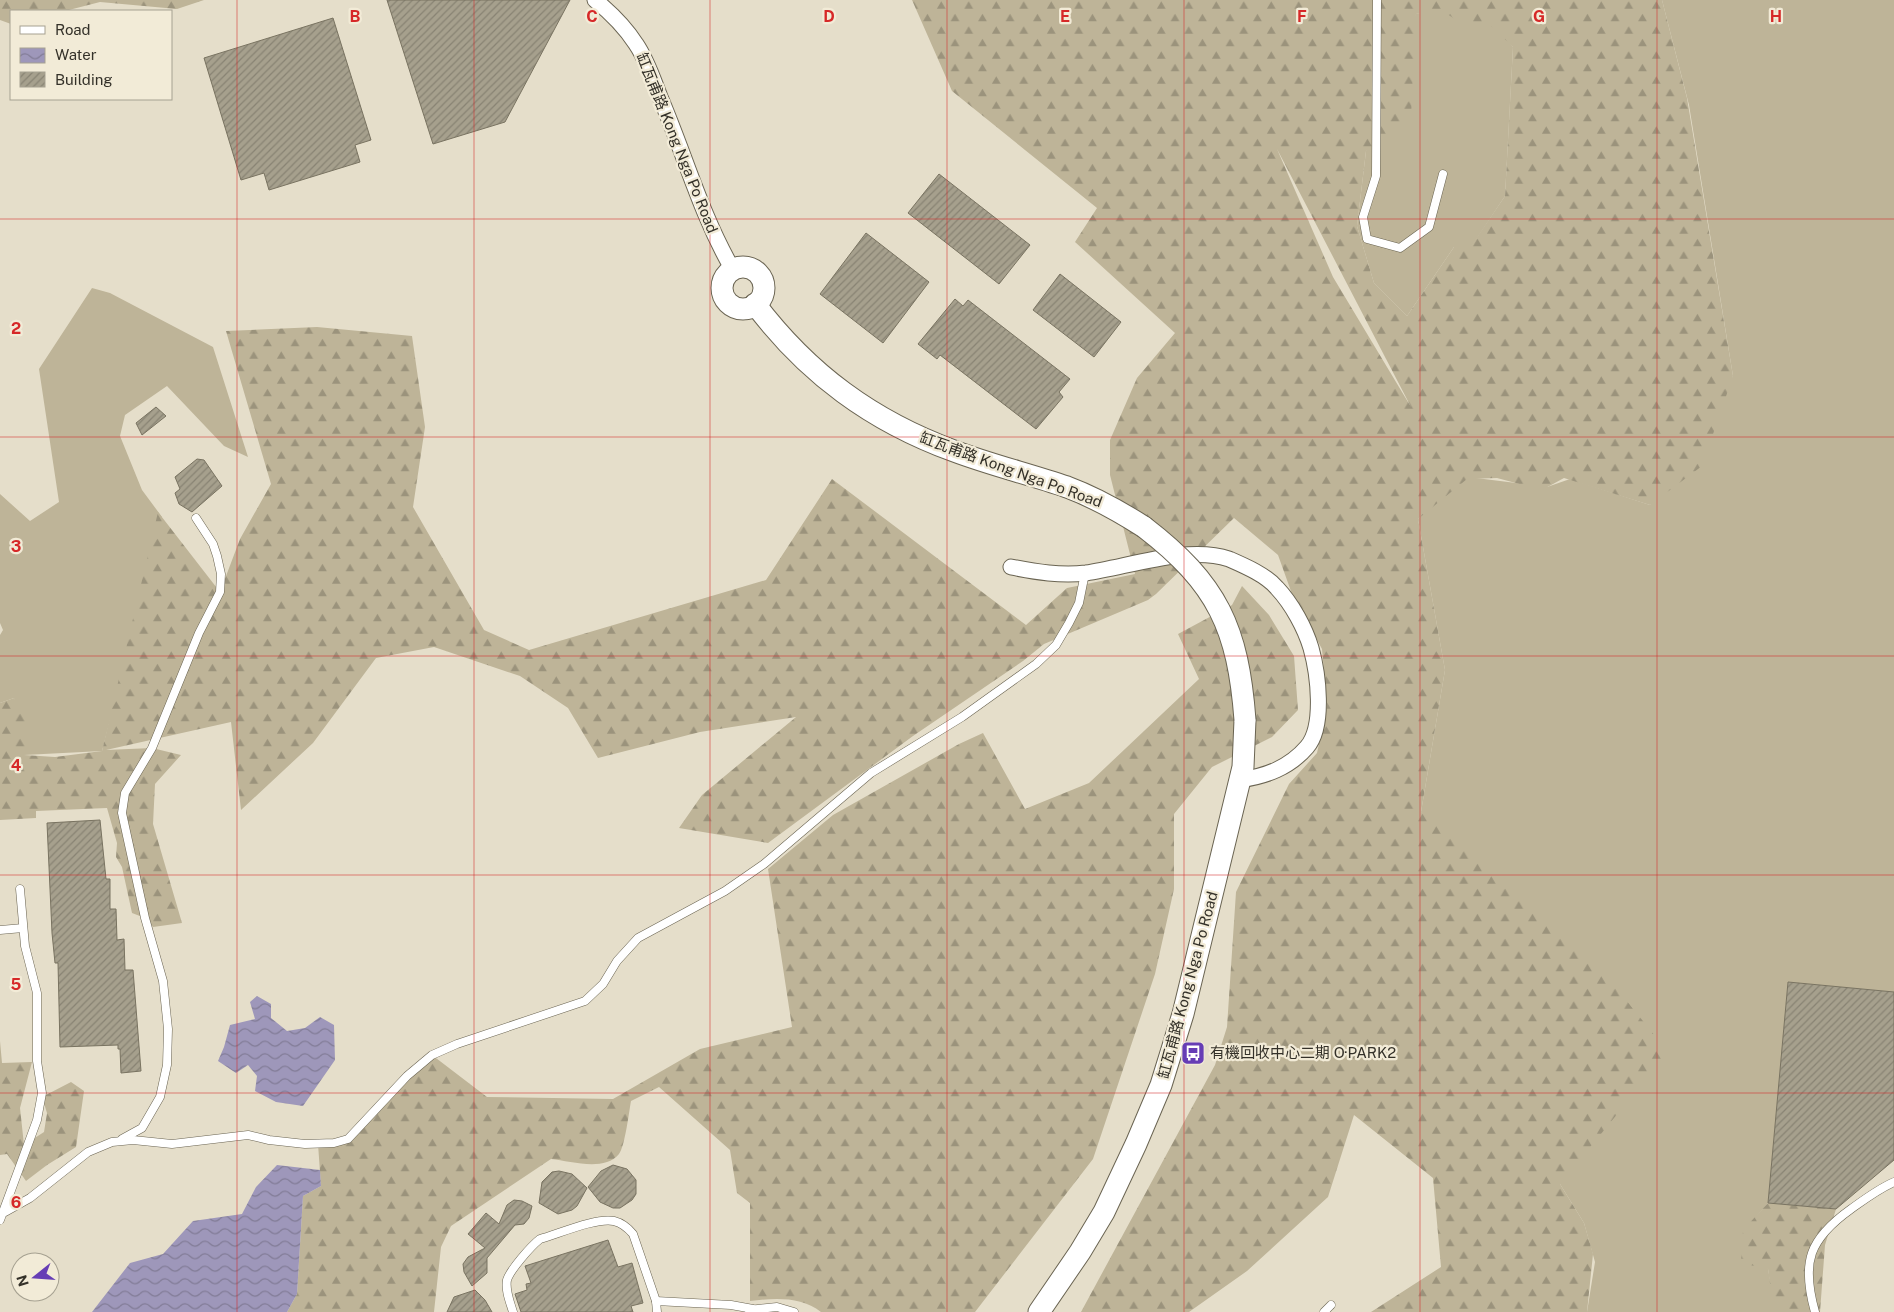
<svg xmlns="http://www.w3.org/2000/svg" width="1894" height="1312" font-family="'Public Sans','Noto Sans SC',sans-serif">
  <defs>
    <pattern id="forest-firs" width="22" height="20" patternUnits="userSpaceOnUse" patternTransform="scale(1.25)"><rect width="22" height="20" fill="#beb498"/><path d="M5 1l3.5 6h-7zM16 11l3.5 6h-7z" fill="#9b937c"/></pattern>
    <pattern id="water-waves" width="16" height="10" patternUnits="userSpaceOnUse" patternTransform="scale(1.25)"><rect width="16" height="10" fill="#9e97ba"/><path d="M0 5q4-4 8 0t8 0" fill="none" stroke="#827c97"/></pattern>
    <pattern id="building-hatch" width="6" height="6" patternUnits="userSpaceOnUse" patternTransform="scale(1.25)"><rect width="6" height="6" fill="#a6a08d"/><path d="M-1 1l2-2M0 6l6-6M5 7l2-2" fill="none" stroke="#888373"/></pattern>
  </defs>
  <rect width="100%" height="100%" fill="#e5deca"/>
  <!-- grass -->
  <g fill="#beb498">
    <path d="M1662 0H1894V992L1788 982 1768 1203 1749 1225 1768 1269 1776 1312H1587L1595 1262 1584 1223 1560 1184 1421 812 1445 670 1418 519 1460 476 1547 487 1570 479 1650 505 1733 376 1689 105Z"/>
    <path d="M1442 7 1487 14 1513 47 1505 196 1471 247H1454L1407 316 1374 283 1357 226 1366 151 1416 14Z"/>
    <path d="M92 288 110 293 213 347 248 457 224 446 167 386 125 415 120 436 142 490 162 517 102 751 24 755 14 698 0 703V635L3 630 0 623V494L30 521 59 502 39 369Z"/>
  </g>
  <!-- forest -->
  <g fill="url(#forest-firs)" fill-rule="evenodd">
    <path d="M0 0H204L177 9 100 2 65 11H11V24L0 20Z"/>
    <path d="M912 0H1662L1687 98 1733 376 1702 466 1650 505 1564 478 1542 490 1497 478 1467 479 1418 519 1445 670 1421 812 1514 890 1596 963 1668 1052 1560 1184 1584 1223 1593 1254 1587 1312H1371L1441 1267 1433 1178 1354 1115 1328 1197 1247 1271 1189 1312H1081L1215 1065 1227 1027 1236 892 1289 784 1317 753 1327 706 1322 649 1292 594 1278 555 1234 518 1156 594 1148 600 1044 644 1023 661 913 736 768 843 679 828 702 795 796 717 700 732 598 758 568 708 520 676 434 647 376 658 313 743 241 810 231 722 106 750 152 748 181 755 155 784 153 824 182 923 153 927 145 918 132 913 122 867 116 857 117 843 107 808 36 811V818L0 820V703L14 698 29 725 24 755 55 757 102 751 158 512 220 592 240 539 271 484 226 331 317 327 412 336 425 427 413 507 484 630 529 650 766 580 832 479 1026 625 1067 588 1135 574 1110 475V440L1137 378 1175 333 1075 242 1097 208 952 91ZM1441 10 1470 29 1487 22 1513 47 1505 196 1471 246 1454 247 1407 316 1374 283 1357 226 1366 151 1411 116 1416 14ZM1277 149 1411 407 1333 277Z"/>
    <path d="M1242 586 1269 615 1294 656 1298 710 1272 737 1212 767 1174 814V889L1155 974 1093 1159 975 1312H821C801 1296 774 1298 750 1301V1203L737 1193 730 1150 659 1087 631 1101C629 1112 625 1146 619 1154 604 1172 571 1161 551 1159L451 1226 441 1247 434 1312H287L297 1294 303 1196 321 1186 318 1144 348 1139 432 1055 487 1097 613 1099 700 1049 792 1027 768 869 833 815 959 744 983 733 1025 809 1089 783 1199 679 1178 634 1232 605Z"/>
    <path d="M0 1041 2 1063 32 1062 20 1108 24 1145 44 1132 47 1113 42 1097 71 1082 84 1091 76 1147 47 1165 26 1181 7 1154 0 1155Z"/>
    <path d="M1768 1203 1836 1209 1825 1245 1820 1312H1774L1768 1269 1741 1263 1743 1230Z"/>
  </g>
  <!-- water -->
  <g fill="url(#water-waves)">
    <path d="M257 996 271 1004V1018L287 1031 305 1028 320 1017 334 1025 335 1060 303 1106 276 1102 255 1091 257 1076 248 1065 236 1073 218 1061 224 1047 230 1025 255 1019 250 1002Z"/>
    <path d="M277 1165 320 1170 321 1186 303 1196 297 1294 287 1312H92L130 1263 163 1254 193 1221 242 1214 256 1187Z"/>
  </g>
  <!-- building -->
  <g fill="url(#building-hatch)" stroke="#797361">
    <path d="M387 0H570L505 122 433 144Z"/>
    <path d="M333 18 371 140 355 145 360 162 269 190 264 173 241 180 204 58Z"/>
    <path d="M939 174 1030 245 999 284 908 213Z"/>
    <path d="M866 233 929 282 883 343 820 294Z"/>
    <path d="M1060 274 1121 322 1094 357 1033 310Z"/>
    <path d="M955 299 963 306 968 300 1070 379 1059 392 1063 397 1036 429 940 355 937 359 918 344Z"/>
    <path d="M156 407 166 416 142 435 136 423Z"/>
    <path d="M197 459 204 460 222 486 192 512 179 504 175 493 180 489 175 477Z"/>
    <path d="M100 820 106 879H110V909H116L117 940 124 939 125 970H133L141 1071 121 1073 120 1049H118V1045L60 1047 58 963H55L52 933 47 823Z"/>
    <path d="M1788 982 1894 992V1160L1836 1209 1768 1203Z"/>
    <path d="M613 1165 627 1169 636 1180V1194L632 1200 620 1208H613L600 1202 588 1187 601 1171Z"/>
    <path d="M559 1171 572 1174 587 1188 577 1206 572 1210 558 1214 539 1203 542 1182 552 1172Z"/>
    <path d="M514 1200 522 1201 532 1206 529 1218 524 1224 515 1225 487 1258V1273L472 1286 464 1272 463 1264 468 1257 485 1248 468 1234 486 1213 499 1224 507 1205Z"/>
    <path d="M608 1240 618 1267 632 1263 643 1303 631 1306 633 1312H521L515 1294 527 1290 526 1284 531 1283 525 1266Z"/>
    <path d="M475 1290 485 1300 492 1312H447L454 1297Z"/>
  </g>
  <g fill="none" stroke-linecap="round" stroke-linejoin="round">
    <!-- lane casing -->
    <g stroke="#6a6452" stroke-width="9">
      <g id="lane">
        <path d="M1377 0 1376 176 1363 217 1367 239 1400 248 1429 227 1443 174"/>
        <path d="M0 930 23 928"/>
        <path d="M122 1139 142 1128 160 1097 167 1065 168 1029 163 981 145 918 122 813 125 793 152 748 199 633 220 592 221 574 217 556 213 544 196 518"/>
        <path d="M5 1212 30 1198 88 1152 112 1142 133 1140 172 1144 248 1135 269 1140 305 1144 334 1143 348 1139 407 1076 432 1055 457 1044 585 1001 603 984 617 961 638 938 725 891 764 864 871 773 962 717 1036 664 1056 645 1069 623 1079 603 1085 573"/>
        <path d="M0 1220 37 1120 42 1093 37 1061V993L25 946 20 889"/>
        <path d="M656 1301 731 1305 753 1309"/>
        <path d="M749 1310 777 1307 794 1312"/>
        <path d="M513 1312C510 1302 505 1290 507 1280 510 1270 531 1246 540 1239 558 1234 597 1217 614 1221 622 1223 628 1228 633 1234L656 1301 657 1312"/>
        <path d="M1324 1312 1331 1305"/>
        <path d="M1815 1312C1801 1262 1809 1239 1851 1209 1865 1199 1878 1189 1894 1182"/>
      </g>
    </g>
    <!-- street casing -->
    <g stroke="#6a6452" stroke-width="17">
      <g id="street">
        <path d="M595 0C611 13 625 27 636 44 647 60 653 79 660 97 685 155 701 215 733 270"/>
        <path d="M1011 567C1036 572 1061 576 1086 573 1128 567 1188 545 1229 559 1245 566 1266 575 1277 588 1292 604 1305 628 1311 648 1318 673 1325 726 1307 747 1289 768 1266 776 1240 780"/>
      </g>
    </g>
    <!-- secondary casing -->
    <g stroke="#6a6452" stroke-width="23">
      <g id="secondary">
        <circle cx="743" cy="288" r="21"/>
        <path d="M755 304C808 374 872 421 954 451 991 465 1029 474 1067 487 1094 497 1119 511 1144 527"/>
        <path d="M1039 1312 1080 1252 1104 1212 1136 1144 1161 1085 1183 1014 1243 767 1245 720"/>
      </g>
    </g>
    <!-- lane -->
    <use href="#lane" stroke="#fff" stroke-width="8"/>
    <!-- street -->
    <use href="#street" stroke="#fff" stroke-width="15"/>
    <!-- secondary -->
    <use href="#secondary" stroke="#fff" stroke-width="21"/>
    <!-- secondary-bridge casing -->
    <g stroke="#6a6452" stroke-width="23" stroke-linecap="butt">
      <path id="secondary-bridge" d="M1144 527C1218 584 1238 628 1245 720"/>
    </g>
    <!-- secondary-bridge -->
    <use href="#secondary-bridge" stroke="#fff" stroke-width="21"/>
  </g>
  <!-- grid -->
  <path fill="none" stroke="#d62828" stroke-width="1" stroke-opacity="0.55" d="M237 0V1312M474 0V1312M710 0V1312M947 0V1312M1184 0V1312M1420 0V1312M1657 0V1312M0 219H1894M0 437H1894M0 656H1894M0 875H1894M0 1093H1894"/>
  <!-- icons -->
  <defs>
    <g id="bus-square" transform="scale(1.25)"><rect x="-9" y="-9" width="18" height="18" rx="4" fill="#663db5" stroke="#f2ebd7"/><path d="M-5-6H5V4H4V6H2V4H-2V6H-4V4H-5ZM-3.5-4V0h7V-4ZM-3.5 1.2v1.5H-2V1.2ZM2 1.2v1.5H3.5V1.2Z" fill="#fff"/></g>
  </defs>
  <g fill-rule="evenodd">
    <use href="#bus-square" x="1193" y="1053"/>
  </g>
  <g text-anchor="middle" stroke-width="4.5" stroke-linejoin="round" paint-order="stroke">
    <!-- street labels -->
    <g font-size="15" fill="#343129" stroke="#f2ebd7">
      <text transform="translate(677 143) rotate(68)" y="5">缸瓦甫路 Kong Nga Po Road</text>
      <text transform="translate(1011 470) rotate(20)" y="5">缸瓦甫路 Kong Nga Po Road</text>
      <text transform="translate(1188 985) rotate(-75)" y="5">缸瓦甫路 Kong Nga Po Road</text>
    </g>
    <!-- poi labels -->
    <g font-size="15" fill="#343129" stroke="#f2ebd7" text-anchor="start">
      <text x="1210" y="1058">有機回收中心二期 O·PARK2</text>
    </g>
  </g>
  <g font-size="16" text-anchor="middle" font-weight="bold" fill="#d62828" stroke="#f2ebd7" stroke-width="4.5" stroke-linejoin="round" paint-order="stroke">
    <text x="355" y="22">B</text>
    <text x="592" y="22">C</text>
    <text x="829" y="22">D</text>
    <text x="1065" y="22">E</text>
    <text x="1302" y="22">F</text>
    <text x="1539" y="22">G</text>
    <text x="1776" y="22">H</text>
    <text x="16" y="334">2</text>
    <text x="16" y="552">3</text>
    <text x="16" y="771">4</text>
    <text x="16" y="990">5</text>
    <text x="16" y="1208">6</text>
  </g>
  <!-- legend -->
  <rect x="10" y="10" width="162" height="90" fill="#f2ebd7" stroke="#a6a191"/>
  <rect x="20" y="26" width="25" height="8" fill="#ffffff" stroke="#a6a191"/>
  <text x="55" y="35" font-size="15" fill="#343129">Road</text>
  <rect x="20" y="48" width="25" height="15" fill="url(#water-waves)" stroke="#a6a191"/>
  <text x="55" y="60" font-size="15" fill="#343129">Water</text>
  <rect x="20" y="72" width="25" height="15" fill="url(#building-hatch)" stroke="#a6a191"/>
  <text x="55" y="85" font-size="15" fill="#343129">Building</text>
  <!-- north arrow -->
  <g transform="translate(35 1277) rotate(253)"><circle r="24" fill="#f2ebd7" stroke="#a6a191"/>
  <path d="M0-4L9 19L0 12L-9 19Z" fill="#663db5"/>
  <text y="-8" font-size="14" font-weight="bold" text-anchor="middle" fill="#343129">N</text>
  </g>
</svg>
